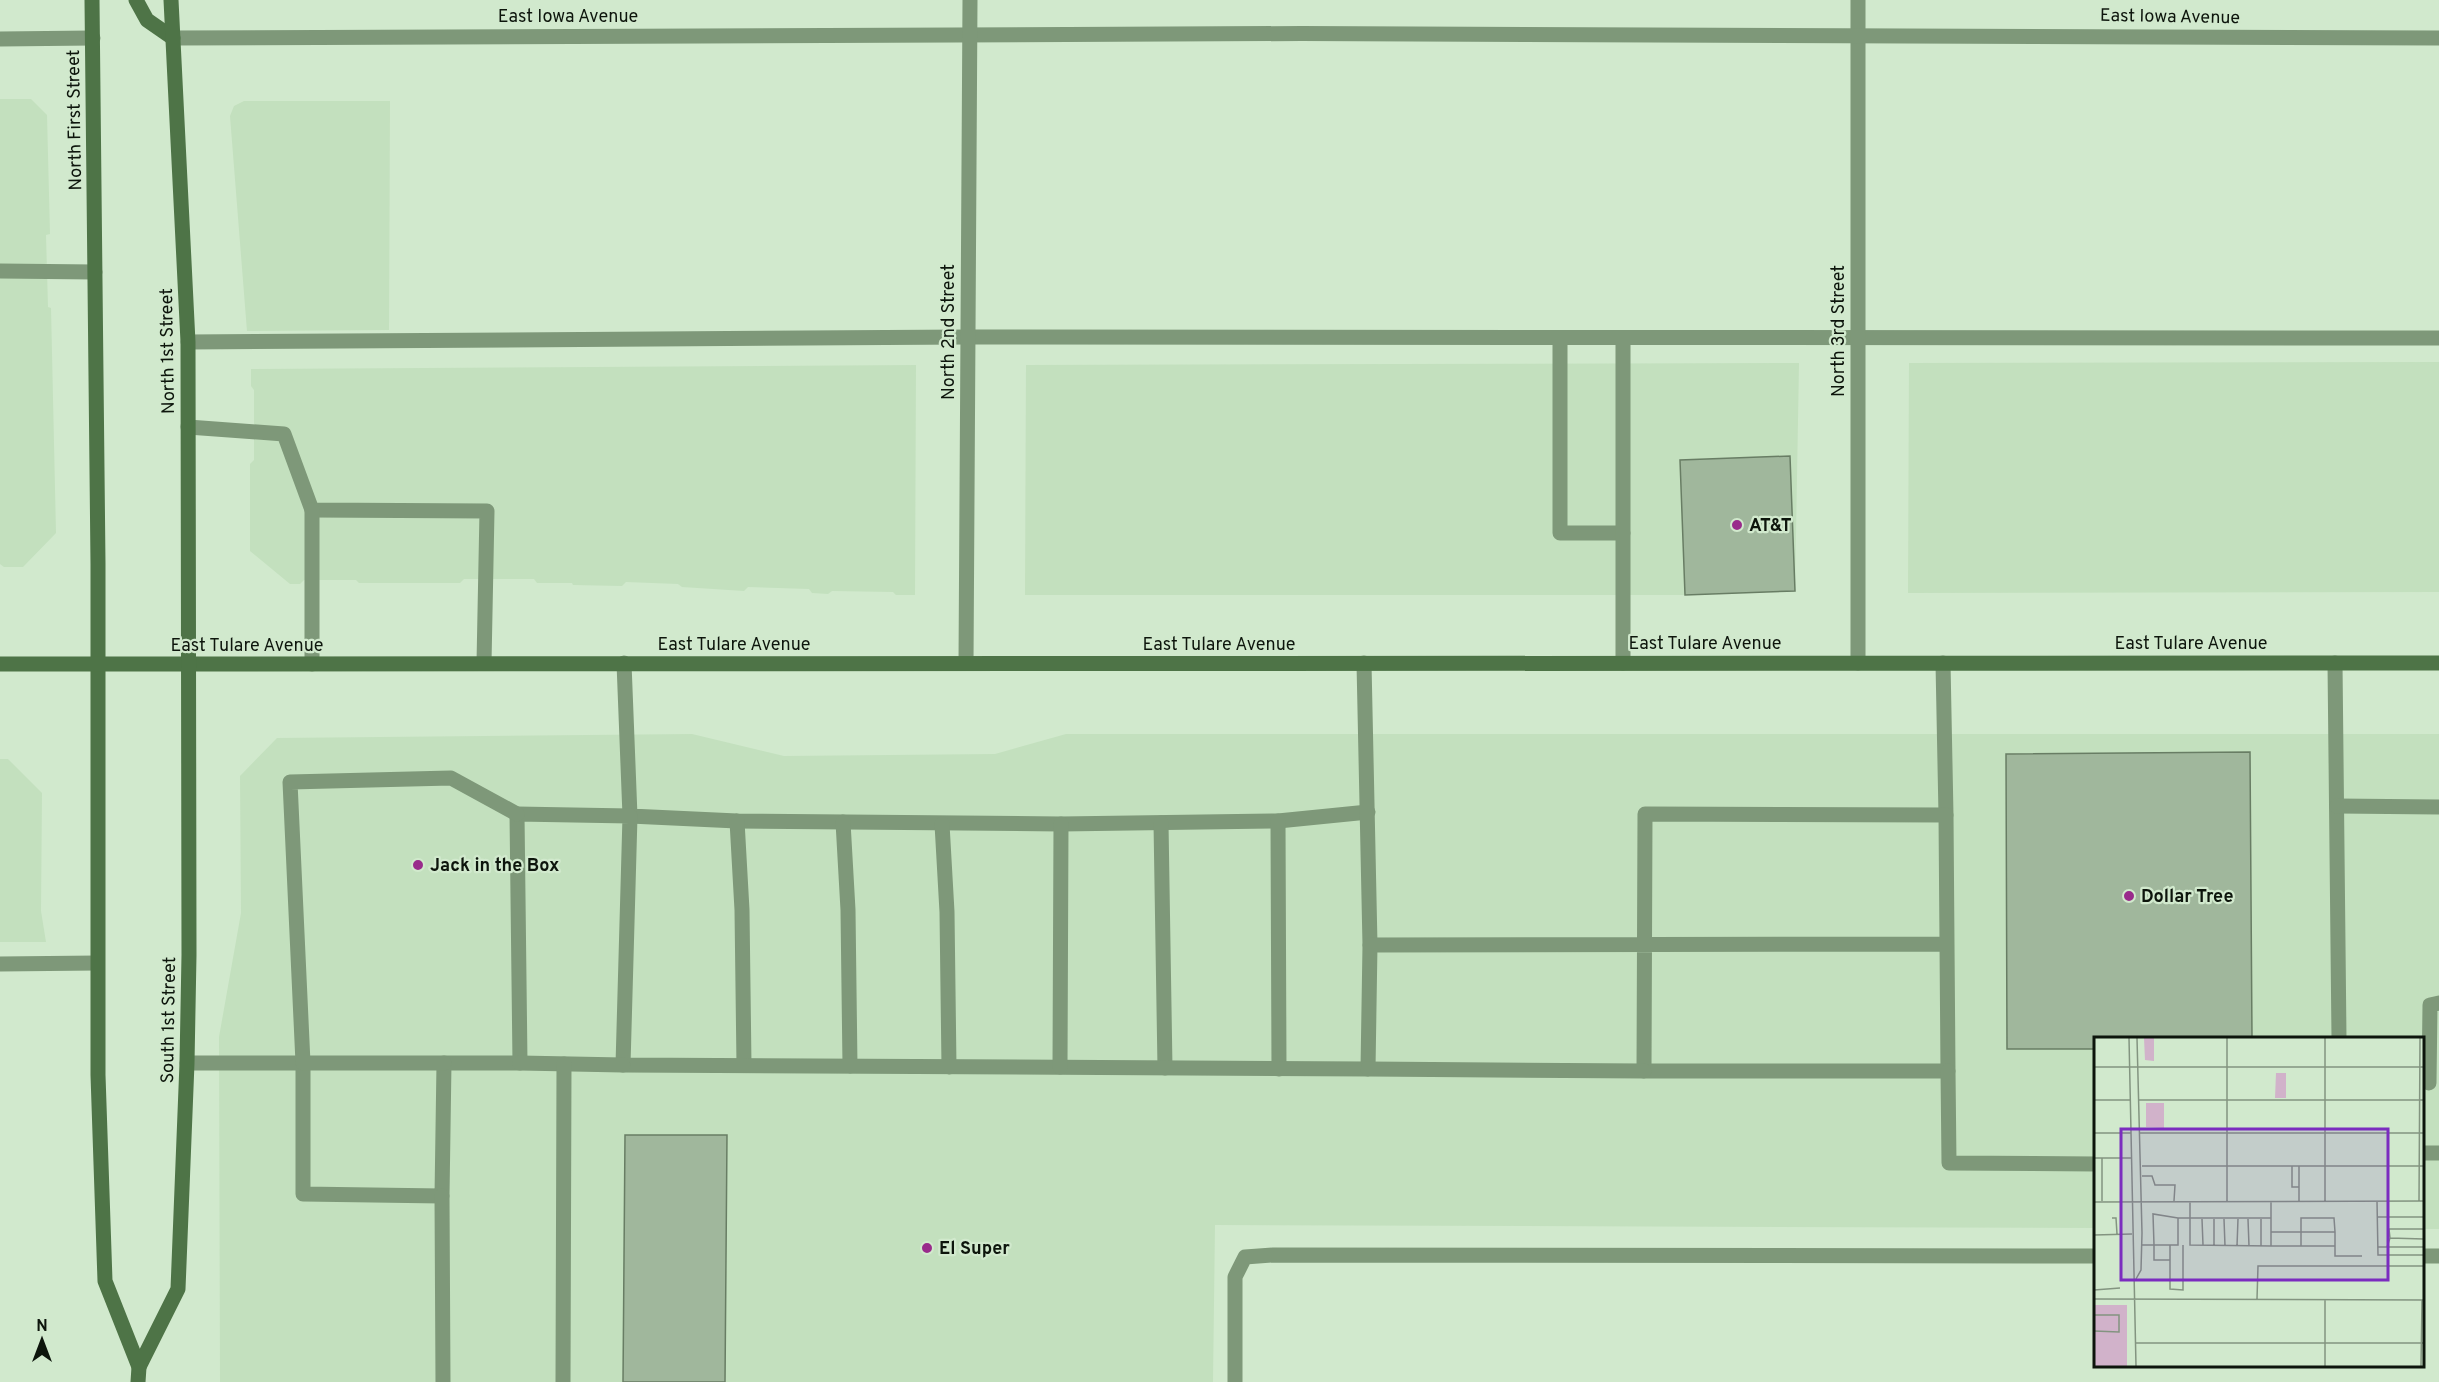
<svg xmlns="http://www.w3.org/2000/svg" width="2439" height="1382" font-family="Overpass,sans-serif">
  <rect width="100%" height="100%" fill="#d1e9cd"/>
  <!-- built -->
  <g fill="#c3e0be">
    <path d="M0 99H31L47 115 50 234 46 235 48 307 51 308 56 533 23 567H4L0 564Z"/>
    <path d="M244 101H390L389 330 247 331 230 116 234 106Z"/>
    <path d="M2439 362V592L1908 593 1909 363Z"/>
    <path d="M1799 363 1795 591 1685 595H1025L1026 365Z"/>
    <path d="M916 365 915 595H896L893 592 832 591 828 594 812 593 809 589 748 587 744 591 682 587 678 584 626 582 622 586 573 585 572 583H537L534 579H464L460 583H359L356 580H304L300 584H290L250 551V464L254 460V390L251 386V369Z"/>
    <path d="M692 734 784 756 995 754 1066 734H2439V1229H2423L2422 1038H2096L2095 1228 1215 1225 1213 1382H220L219 1037 241 913 240 776 277 738Z"/>
    <path d="M0 759H8L42 793 41 911 46 942H0Z"/>
  </g>
  <!-- building -->
  <g fill="#a0b79c" stroke="#687d64" stroke-width="1.5">
    <path d="M1790 456 1795 591 1685 595 1680 460Z"/>
    <path d="M2250 752 2252 1038H2096V1049H2007L2006 754Z"/>
    <path d="M625 1135H727L725 1382H623Z"/>
  </g>
  <g fill="none" stroke-linecap="round" stroke-linejoin="round">
    <!-- lane -->
    <g stroke="#7e9879" stroke-width="15">
      <path d="M0 271 95 272"/>
      <path d="M1560 338V533H1623"/>
      <path d="M1623 338V663"/>
      <path d="M188 342 968 337 2439 338"/>
      <path d="M188 427 284 434 312 510 487 511 484 663"/>
      <path d="M312 510V664"/>
      <path d="M624 663 630 816 737 821 1061 824 1278 821 1368 812"/>
      <path d="M1364 663 1370 945"/>
      <path d="M1943 663 1946 815"/>
      <path d="M2335 663 2339 1038"/>
      <path d="M2337 806 2439 807"/>
      <path d="M737 821 742 910 744 1065"/>
      <path d="M1278 821 1279 1069"/>
      <path d="M843 822 848 910 850 1066"/>
      <path d="M1161 823 1165 1068"/>
      <path d="M942 824 947 912 949 1067"/>
      <path d="M187 1063H303V1194L442 1196 444 1063H520L517 814 630 816 623 1065 1368 1069 1370 945C1563 944 1755 943 1947 944L1946 815 1645 814 1644 1071H1948L1947 944"/>
      <path d="M444 1063H303L290 782 451 778 517 814"/>
      <path d="M520 1063 623 1065"/>
      <path d="M1060 1067 1061 824"/>
      <path d="M1368 1069 1644 1071"/>
      <path d="M1948 1071 1949 1163 2096 1164"/>
      <path d="M2429 1083 2430 1005 2439 1003"/>
      <path d="M2422 1153H2439"/>
      <path d="M442 1196 443 1382"/>
      <path d="M2422 1256H2439"/>
      <path d="M563 1382 564 1064"/>
      <path d="M1235 1382V1277L1245 1257 1273 1255 2096 1256"/>
    </g>
    <!-- street -->
    <g stroke="#7e9879" stroke-width="15">
      <path d="M1858 0V663"/>
      <path d="M173 38C928 33 1684 31 2439 38"/>
      <path d="M0 39 93 38"/>
      <path d="M966 663 970 0"/>
      <path d="M0 964 97 963"/>
    </g>
    <!-- secondary -->
    <g stroke="#4e7447" stroke-width="15">
      <path d="M92 0 98 564V1075L105 1281 139 1367 138 1382"/>
      <path d="M136 0 147 20 173 38"/>
      <path d="M0 664 2439 663"/>
      <path d="M139 1367 178 1289 187 1063 189 955 188 342 171 0"/>
    </g>
  </g>
  <!-- markers -->
  <g fill="#992b8b" stroke="#d1e9cd" stroke-width="2">
    <circle cx="1737" cy="525" r="6"/>
    <circle cx="418" cy="865" r="6"/>
    <circle cx="2129" cy="896" r="6"/>
    <circle cx="927" cy="1248" r="6"/>
  </g>
  <g text-anchor="middle" stroke-width="4.5" stroke-linejoin="round" paint-order="stroke">
    <!-- street labels -->
    <g font-size="18" fill="#0d150c" stroke="#d1e9cd">
      <text x="568" y="22">East Iowa Avenue</text>
      <text transform="translate(2170 16) rotate(1)" y="6">East Iowa Avenue</text>
      <text transform="translate(74 120) rotate(-91)" y="6">North First Street</text>
      <text transform="translate(1838 331) rotate(-90)" y="6">North 3rd Street</text>
      <text transform="translate(948 332) rotate(-90)" y="6">North 2nd Street</text>
      <text transform="translate(167 351) rotate(-91)" y="6">North 1st Street</text>
      <text x="1705" y="649">East Tulare Avenue</text>
      <text x="2191" y="649">East Tulare Avenue</text>
      <text x="734" y="650">East Tulare Avenue</text>
      <text x="1219" y="650">East Tulare Avenue</text>
      <text x="247" y="651">East Tulare Avenue</text>
      <text transform="translate(168 1020) rotate(-89)" y="6">South 1st Street</text>
    </g>
    <!-- poi labels -->
    <g font-size="18" font-weight="bold" fill="#0d150c" stroke="#d1e9cd" text-anchor="start">
      <text x="1749" y="531">AT&amp;T</text>
      <text x="430" y="871">Jack in the Box</text>
      <text x="2141" y="902">Dollar Tree</text>
      <text x="939" y="1254">El Super</text>
    </g>
  </g>
  <!-- overview -->
  <g transform="translate(2094 1037)">
    <rect width="330" height="330" fill="#d1e9cd"/>
    <path d="M50 1H60V24L51 23ZM182 36H192V61H181ZM52 66H70V91L52 90ZM0 268H33V329H0Z" fill="#d1b2ca"/>
    <path fill="none" stroke="#839480" stroke-width="1.5" d="M35 1 42 329M231 1V164M0 30H330M0 63H37M45 63H330M0 96H37M46 96H330M0 121H38M48 129H330M198 129V150H205M205 129V164M48 139H58L61 148H81L80 164M8 164V121M96 164V181H177M133 164V1M177 164V195M283 164 284 218H330M325 164 326 1M0 165 330 164M283 180H330M18 181H22L23 197M108 182 109 208M120 182V208M130 182 131 209M154 182 155 209M167 182V209M0 198 38 197M296 201 295 192H330M48 208H60V223H76V208H84V181H96V208L177 209V195H241L240 181H207V209H241V195M76 208H60L59 177 84 181M143 209 144 182M177 209H207M241 209V219H268M284 210H330M293 210 296 201 330 202M76 223V252L89 253V208M42 242 47 233 48 196 43 1M0 253 26 251M0 262 330 263M163 262 164 229H330M0 278H25V295L0 294M42 306H330M231 329V262M327 329 328 263"/>
    <path fill="#7b2cbf" fill-opacity="0.15" stroke="#7b2cbf" stroke-width="3" d="M27 92H294V243H27Z"/>
    <rect width="330" height="330" fill="none" stroke="#0d150c" stroke-width="3"/>
  </g>
  <!-- north arrow -->
  <g transform="translate(42 1340)" stroke="#d1e9cd" stroke-width="4.5" paint-order="stroke">
  <path d="M0-4.5L10 22L0 15L-10 22Z" fill="#0d150c"/>
  <text y="-9" font-size="16" font-weight="bold" text-anchor="middle" fill="#0d150c">N</text>
  </g>
</svg>
